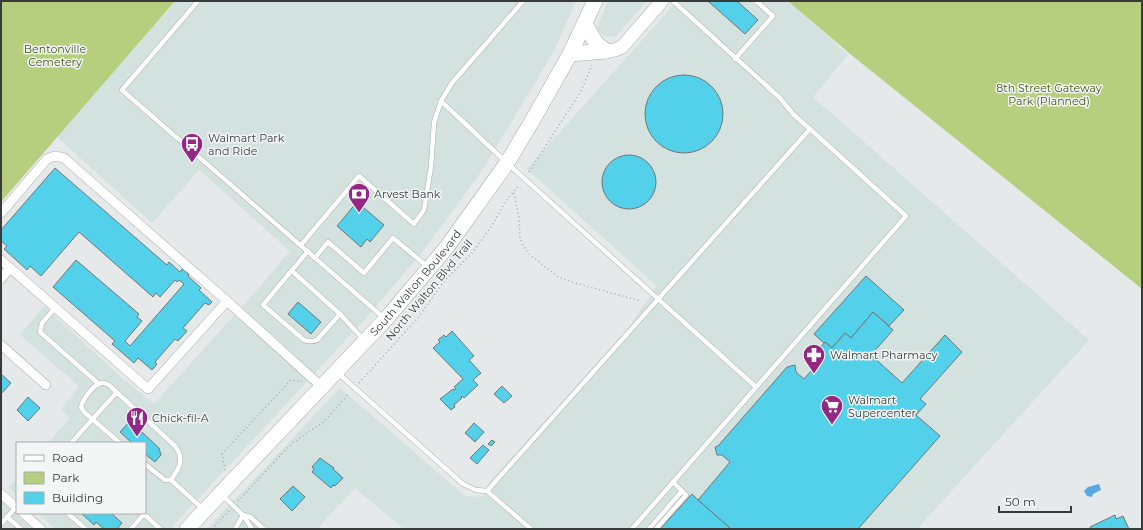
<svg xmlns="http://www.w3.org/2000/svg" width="1143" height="530" font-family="Montserrat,sans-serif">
  <rect width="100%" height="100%" fill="#e5e9e9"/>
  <!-- built -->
  <g fill="#d4e2df">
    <path d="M175 1H576L554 51 481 172 424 250 367 317 170 529H56L37 513H145V443H48L70 418 61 409 79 386 20 335 44 306 122 378 154 404 249 299 290 251 199 170 152 223 57 137Z"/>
    <path d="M608 1H647L616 36 607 37 596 30Z"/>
    <path d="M677 1H789L848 55 813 97 1089 340 917 529H404L355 488 317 529H207L340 388 465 496 483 497 490 481 629 327 657 286 527 169Z"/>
    <path d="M17 479V495L9 488Z"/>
    <path d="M1 501 32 529H1Z"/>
  </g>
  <!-- green -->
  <g fill="#b6cf7e">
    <path d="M1 1H175L1 202Z"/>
    <path d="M788 1H1142V289L849 53Z"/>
  </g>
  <!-- water -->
  <path fill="#59a6e0" d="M1099 484 1101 490 1093 494 1092 497 1087 496 1084 491 1088 487Z"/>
  <!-- building -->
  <g fill="#54d1ea" stroke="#737677">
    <path d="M710 1H737L758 20 745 34 709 2Z"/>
    <circle cx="684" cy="114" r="39"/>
    <circle cx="629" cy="182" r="27"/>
    <path d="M55 168 167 265 169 262 180 272 182 269 189 275 188 276 201 288 199 290 212 302 209 305 205 303 183 328 187 331 178 341 175 339 155 362 157 364 152 370 138 358 134 363 112 344 115 341 53 287 76 260 139 314 137 317 142 321 125 341 130 346 184 284 179 280 177 282 175 280 160 297 156 293 153 297 79 232 41 276 30 266 27 270 4 249 7 246 1 241V230Z"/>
    <path d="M357 202 384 225 370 242 367 239 361 247 337 226Z"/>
    <path d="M866 276 904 310 889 326 873 312 851 338 845 333 832 348 825 342 824 343 814 334Z"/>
    <path d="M298 302 321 322 311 334 288 314Z"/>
    <path d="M873 312 893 330 871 355 902 383 945 335 962 352 920 399 926 404 916 415 940 436 858 529H731L698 500 730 462 722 455H717L715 447 718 446 787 367 795 365 796 372 804 379 819 362 813 356 825 342 832 348 845 333 851 338Z"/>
    <path d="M452 331 474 356 469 360 481 373 473 380 478 385 464 398 462 396 461 397 462 398 454 405 455 407 451 410 440 399 453 389 454 390 456 389 454 387 463 379 433 348 440 342 438 340 444 335 446 337Z"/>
    <path d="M1 374 11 383 1 394Z"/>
    <path d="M502 386 512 396 504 403 494 394Z"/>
    <path d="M28 397 40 408 28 421 17 410Z"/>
    <path d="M130 421 159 448 161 455 155 462 145 454V443H132L120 432Z"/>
    <path d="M474 423 484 432 475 442 465 433Z"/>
    <path d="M492 440 495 442 491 446 488 444Z"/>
    <path d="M483 445 489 450 477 464 470 458Z"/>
    <path d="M320 458 334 468 333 469 343 478 335 486 333 485 331 488 312 472 314 469 312 467Z"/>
    <path d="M293 486 305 497 292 511 280 499Z"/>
    <path d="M692 494 698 500 731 529H660Z"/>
    <path d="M81 513H111L122 523 117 529H104L96 522 94 525Z"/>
    <path d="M1115 515 1116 519 1123 516 1129 529H1091L1090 527Z"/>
  </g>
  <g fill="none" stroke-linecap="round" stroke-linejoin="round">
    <!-- lane casing -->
    <g stroke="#a8acab" stroke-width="5.5">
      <g id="lane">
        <path d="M198 1 122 90 384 318"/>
        <path d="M735 59 773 16 756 1"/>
        <path d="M441 101 507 163 756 387"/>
        <path d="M301 245 359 176 414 224 424 210 431 167 434 123 441 101 452 83 523 1"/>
        <path d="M308 251 263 305 304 340C309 342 312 342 317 340L340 314"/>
        <path d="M315 258 328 242 364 273 393 238 428 267"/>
        <path d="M292 271 340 314 364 340"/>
        <path d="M55 308 42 323 40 332 99 384"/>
        <path d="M338 373 463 484 476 490 487 491 531 529"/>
        <path d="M71 443 117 392"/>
        <path d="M120 443 84 412 81 407C83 399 93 385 101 383 105 382 107 384 110 386L175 446C185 460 180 467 171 480H165L145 464"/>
        <path d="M171 480 203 509"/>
        <path d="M487 491 810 129"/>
        <path d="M223 496 243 515 252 529"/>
        <path d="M67 513 86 529"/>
        <path d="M143 513 160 529"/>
        <path d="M243 515 250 517 264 529"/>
        <path d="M7 517 21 529"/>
        <path d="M1 524 17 506"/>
        <path d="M131 529 144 514"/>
        <path d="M235 529 243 515"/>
        <path d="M632 529 906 216 810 129 794 115 779 97 673 1"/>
        <path d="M649 529 682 491"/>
        <path d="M656 529 686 495 673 482"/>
      </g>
    </g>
    <!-- street casing -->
    <g stroke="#a8acab" stroke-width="10">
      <g id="street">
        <path d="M1 213 47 159 55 156 64 158 227 301 322 387"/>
        <path d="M1 260 148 389 227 301"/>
        <path d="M1 279 10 268"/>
        <path d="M1 345 46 385"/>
        <path d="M1 494 17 508"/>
        <path d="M23 513 41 529"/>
      </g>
    </g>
    <!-- secondary casing -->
    <g stroke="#a8acab" stroke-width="14">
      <path id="secondary" d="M606 51 615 50 622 47 662 1"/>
    </g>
    <!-- primary casing -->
    <g stroke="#a8acab" stroke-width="16">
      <g id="primary">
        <path d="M585 24 596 43 606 51"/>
        <path d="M570 54 606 51"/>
        <path id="s1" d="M187 529 386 319 447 247 507 163 531 123 570 54 595 1"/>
      </g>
    </g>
    <!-- path -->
    <g stroke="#a4a7a7" stroke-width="1.5" stroke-dasharray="1 3" stroke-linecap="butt">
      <path d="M529 172 581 91 592 65"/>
      <path d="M514 193 519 217 520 237 523 246 530 255 558 277 575 283 641 301"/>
      <path d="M359 383 417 319 445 280 472 253 491 227 506 201 519 185"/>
      <path d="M225 470 222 454 291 380 302 381"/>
      <path d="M238 501 292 443 325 421 349 393"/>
      <path d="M212 529 229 511"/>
    </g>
    <!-- lane -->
    <use href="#lane" stroke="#fff" stroke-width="4.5"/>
    <!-- street -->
    <use href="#street" stroke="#fff" stroke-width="9"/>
    <!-- secondary -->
    <use href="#secondary" stroke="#fff" stroke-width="13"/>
    <!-- primary -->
    <use href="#primary" stroke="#fff" stroke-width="15"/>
  </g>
  <!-- icons -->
  <defs>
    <g id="bus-pin" transform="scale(1.15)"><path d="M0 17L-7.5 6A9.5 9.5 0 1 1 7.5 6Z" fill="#942686" stroke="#f2f7f6"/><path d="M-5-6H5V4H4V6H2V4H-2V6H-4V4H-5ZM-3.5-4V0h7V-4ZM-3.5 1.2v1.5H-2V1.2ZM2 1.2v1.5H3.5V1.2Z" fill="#fff"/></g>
    <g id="bank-pin" transform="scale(1.15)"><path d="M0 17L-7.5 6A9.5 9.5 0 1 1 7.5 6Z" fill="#942686" stroke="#f2f7f6"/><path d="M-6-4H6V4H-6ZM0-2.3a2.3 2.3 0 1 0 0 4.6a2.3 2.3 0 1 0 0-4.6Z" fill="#fff"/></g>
    <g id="pharmacy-pin" transform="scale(1.15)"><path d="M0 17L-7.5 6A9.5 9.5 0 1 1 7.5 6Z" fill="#942686" stroke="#f2f7f6"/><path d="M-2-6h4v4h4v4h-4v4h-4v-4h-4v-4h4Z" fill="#fff"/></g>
    <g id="supermarket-pin" transform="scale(1.15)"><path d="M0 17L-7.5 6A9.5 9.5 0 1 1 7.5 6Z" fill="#942686" stroke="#f2f7f6"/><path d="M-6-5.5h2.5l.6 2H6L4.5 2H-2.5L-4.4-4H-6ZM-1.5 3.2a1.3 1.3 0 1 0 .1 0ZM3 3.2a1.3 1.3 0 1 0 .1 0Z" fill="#fff"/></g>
    <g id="restaurant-pin" transform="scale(1.15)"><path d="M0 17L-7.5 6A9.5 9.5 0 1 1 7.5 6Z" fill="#942686" stroke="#f2f7f6"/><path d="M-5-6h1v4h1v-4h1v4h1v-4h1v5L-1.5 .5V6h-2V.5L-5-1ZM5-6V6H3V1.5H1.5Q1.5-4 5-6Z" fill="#fff"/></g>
  </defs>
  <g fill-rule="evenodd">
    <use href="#bus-pin" x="192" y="144"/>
    <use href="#bank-pin" x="359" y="194"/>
    <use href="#pharmacy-pin" x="814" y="355"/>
    <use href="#supermarket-pin" x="832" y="406"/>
    <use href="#restaurant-pin" x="137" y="418"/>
  </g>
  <g text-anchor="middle" stroke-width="3" stroke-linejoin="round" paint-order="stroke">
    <!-- park labels -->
    <g font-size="11" fill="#47561a" stroke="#f2f7f6">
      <text x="55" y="53">Bentonville<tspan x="55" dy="13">Cemetery</tspan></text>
      <text x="1049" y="92">8th Street Gateway<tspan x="1049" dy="13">Park (Planned)</tspan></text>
    </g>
    <!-- poi labels -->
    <g font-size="11" fill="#393b3a" stroke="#f2f7f6" text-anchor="start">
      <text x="208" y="142">Walmart Park<tspan x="208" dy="13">and Ride</tspan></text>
      <text x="374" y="198">Arvest Bank</text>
      <text x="830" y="359">Walmart Pharmacy</text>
      <text x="848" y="404">Walmart<tspan x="848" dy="13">Supercenter</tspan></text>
      <text x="152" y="422">Chick-fil-A</text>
    </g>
    <!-- street labels -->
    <g font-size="11" fill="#393b3a" stroke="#f2f7f6">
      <text dy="4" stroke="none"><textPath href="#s1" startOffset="336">South Walton Boulevard</textPath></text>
      <text transform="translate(429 290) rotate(-50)" y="4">North Walton Blvd Trail</text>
    </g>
  </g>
  <!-- border -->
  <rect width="1143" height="530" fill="none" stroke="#393b3a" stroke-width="4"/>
  <!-- legend -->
  <rect x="16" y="442" width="130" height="72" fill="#f2f7f6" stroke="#a8acab"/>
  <rect x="24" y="455" width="20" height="6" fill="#ffffff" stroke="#a8acab"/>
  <text x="52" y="462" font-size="12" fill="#393b3a">Road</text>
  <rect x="24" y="472" width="20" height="12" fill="#b6cf7e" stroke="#a8acab"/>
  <text x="52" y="482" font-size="12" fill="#393b3a">Park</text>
  <rect x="24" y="492" width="20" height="12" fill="#54d1ea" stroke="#a8acab"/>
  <text x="52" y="502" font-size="12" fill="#393b3a">Building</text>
  <!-- scale -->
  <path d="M999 506v6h72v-6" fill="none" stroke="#393b3a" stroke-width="2"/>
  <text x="1005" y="506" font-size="12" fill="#393b3a" stroke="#f2f7f6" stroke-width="3" paint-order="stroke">50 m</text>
</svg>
